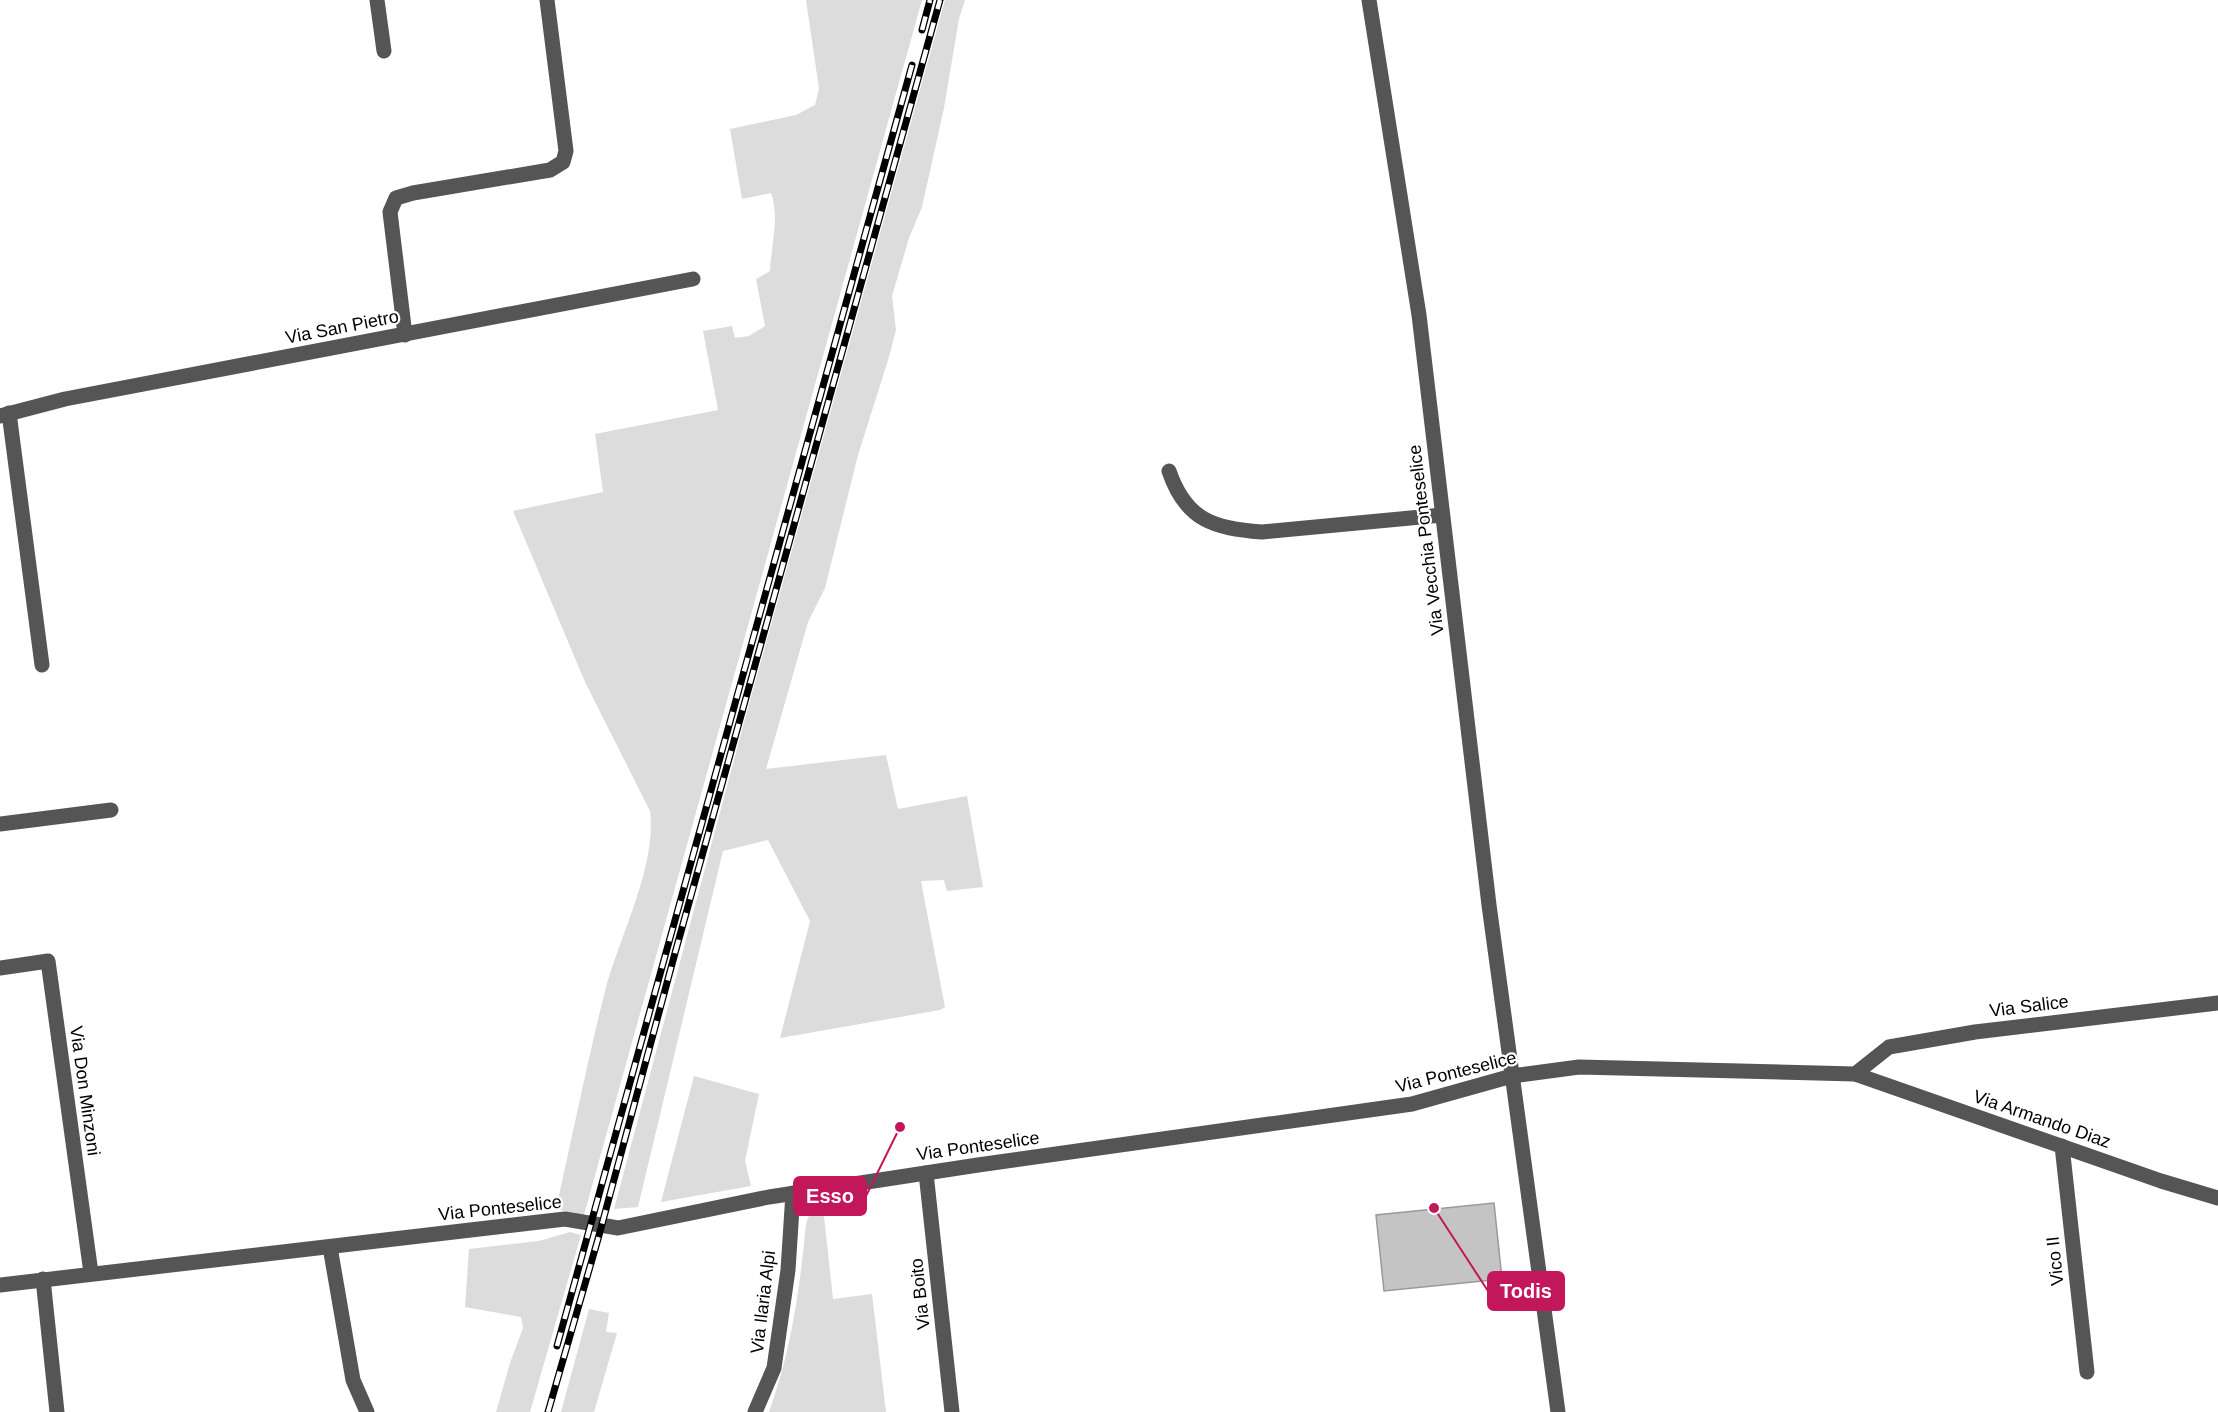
<svg xmlns="http://www.w3.org/2000/svg" width="2218" height="1412" font-family="Arial,sans-serif">
  <rect width="100%" height="100%" fill="#fff"/>
  <!-- green -->
  <g fill="#dcdcdc">
    <path d="M806 0H922L584 1215 556 1209C572 1137 587 1063 605 991 619 937 657 867 650 811L585 682 513 511 603 492 595 434 718 410 703 331 732 326 735 338 749 336 765 326 756 279 770 271C771 244 780 219 771 193L742 199 730 129 796 115 815 105 819 89Z"/>
    <path d="M945 0H965L959 19 944 108 922 207 909 238 892 296 896 330 889 357 858 455 825 588 808 622 766 769 886 755 898 809 967 796 983 887 947 891 944 880 921 881 945 1007 940 1010 780 1038 810 921 768 840 723 851 638 1207 614 1209 746 715Z"/>
    <path d="M694 1076 759 1094 745 1161 751 1186 661 1202Z"/>
    <path d="M823 1207 833 1299 872 1294 886 1412H769C791 1351 800 1288 806 1224 809 1213 812 1210 823 1207Z"/>
    <path d="M570 1232 581 1235 530 1412H496L510 1363 523 1328 521 1317 465 1307 469 1249 539 1241Z"/>
    <path d="M589 1309 609 1313 606 1332 617 1333 594 1412H561Z"/>
  </g>
  <!-- building -->
  <path fill="#c4c4c4" stroke="#999" stroke-width="1.5" d="M1494 1203 1502 1279 1384 1291 1376 1215Z"/>
  <g fill="none" stroke-linecap="round" stroke-linejoin="round">
    <!-- minor -->
    <g stroke="#555" stroke-width="15">
      <path d="M377 0 384 51"/>
      <path d="M1369 0 1419 315 1489 905 1558 1412"/>
      <path d="M405 335 390 212 396 198 413 193 550 170 563 162 566 151 547 0"/>
      <path d="M9 413 42 665"/>
      <path d="M0 416 65 399 693 279"/>
      <path d="M1169 471C1186 521 1214 528 1262 532L1442 515"/>
      <path d="M0 824 111 810"/>
      <path d="M0 968 48 961 91 1273"/>
      <path d="M1855 1074 1889 1047 1975 1032 2218 1003"/>
      <path d="M2062 1146 2087 1372"/>
      <path d="M926 1173 952 1412"/>
      <path d="M330 1247 353 1380 367 1412"/>
      <path d="M43 1279 57 1412"/>
      <path d="M0 1285 565 1219 618 1228 769 1197 978 1165 1412 1104 1512 1076 1579 1067 1855 1074 2161 1181 2218 1198"/>
      <path d="M755 1412 774 1368 788 1270 793 1193"/>
    </g>
    <!-- rail casing -->
    <g stroke="#000" stroke-width="7">
      <g id="rail">
        <path d="M922 30 930 0"/>
        <path d="M557 1346 912 65"/>
        <path d="M548 1412 598 1239 675 953 940 0"/>
      </g>
    </g>
    <!-- rail -->
    <use href="#rail" stroke="#fff" stroke-width="4.5" stroke-dasharray="14" stroke-linecap="butt"/>
  </g>
  <g text-anchor="middle" stroke-width="4.5" stroke-linejoin="round" paint-order="stroke">
    <!-- street labels -->
    <g font-size="18" fill="#000" stroke="#fff">
      <text transform="translate(342 327) rotate(-11)" y="6">Via San Pietro</text>
      <text transform="translate(1426 540) rotate(-97)" y="6">Via Vecchia Ponteselice</text>
      <text transform="translate(2029 1006) rotate(-7)" y="6">Via Salice</text>
      <text transform="translate(1456 1072) rotate(-14)" y="6">Via Ponteselice</text>
      <text transform="translate(85 1091) rotate(82)" y="6">Via Don Minzoni</text>
      <text transform="translate(2042 1119) rotate(19)" y="6">Via Armando Diaz</text>
      <text transform="translate(978 1146) rotate(-8)" y="6">Via Ponteselice</text>
      <text transform="translate(500 1208) rotate(-6)" y="6">Via Ponteselice</text>
      <text transform="translate(2055 1261) rotate(-96)" y="6">Vico II</text>
      <text transform="translate(920 1294) rotate(-96)" y="6">Via Boito</text>
      <text transform="translate(763 1302) rotate(-83)" y="6">Via Ilaria Alpi</text>
    </g>
  </g>
  <!-- callouts -->
  <path fill="none" stroke="#c2185b" stroke-width="2" d="M900 1127L866 1196M1434 1208L1488 1291"/>
  <g fill="#c2185b" stroke="#fff" stroke-width="2">
    <circle cx="900" cy="1127" r="6"/>
    <circle cx="1434" cy="1208" r="6"/>
  </g>
  <g fill="#c2185b" stroke="#c2185b" stroke-width="2">
    <rect x="794" y="1177" width="72" height="38" rx="6"/>
    <rect x="1488" y="1272" width="76" height="38" rx="6"/>
  </g>
  <g font-size="20" text-anchor="middle" font-weight="bold" fill="#fff">
    <text x="830" y="1203">Esso</text>
    <text x="1526" y="1298">Todis</text>
  </g>
</svg>
